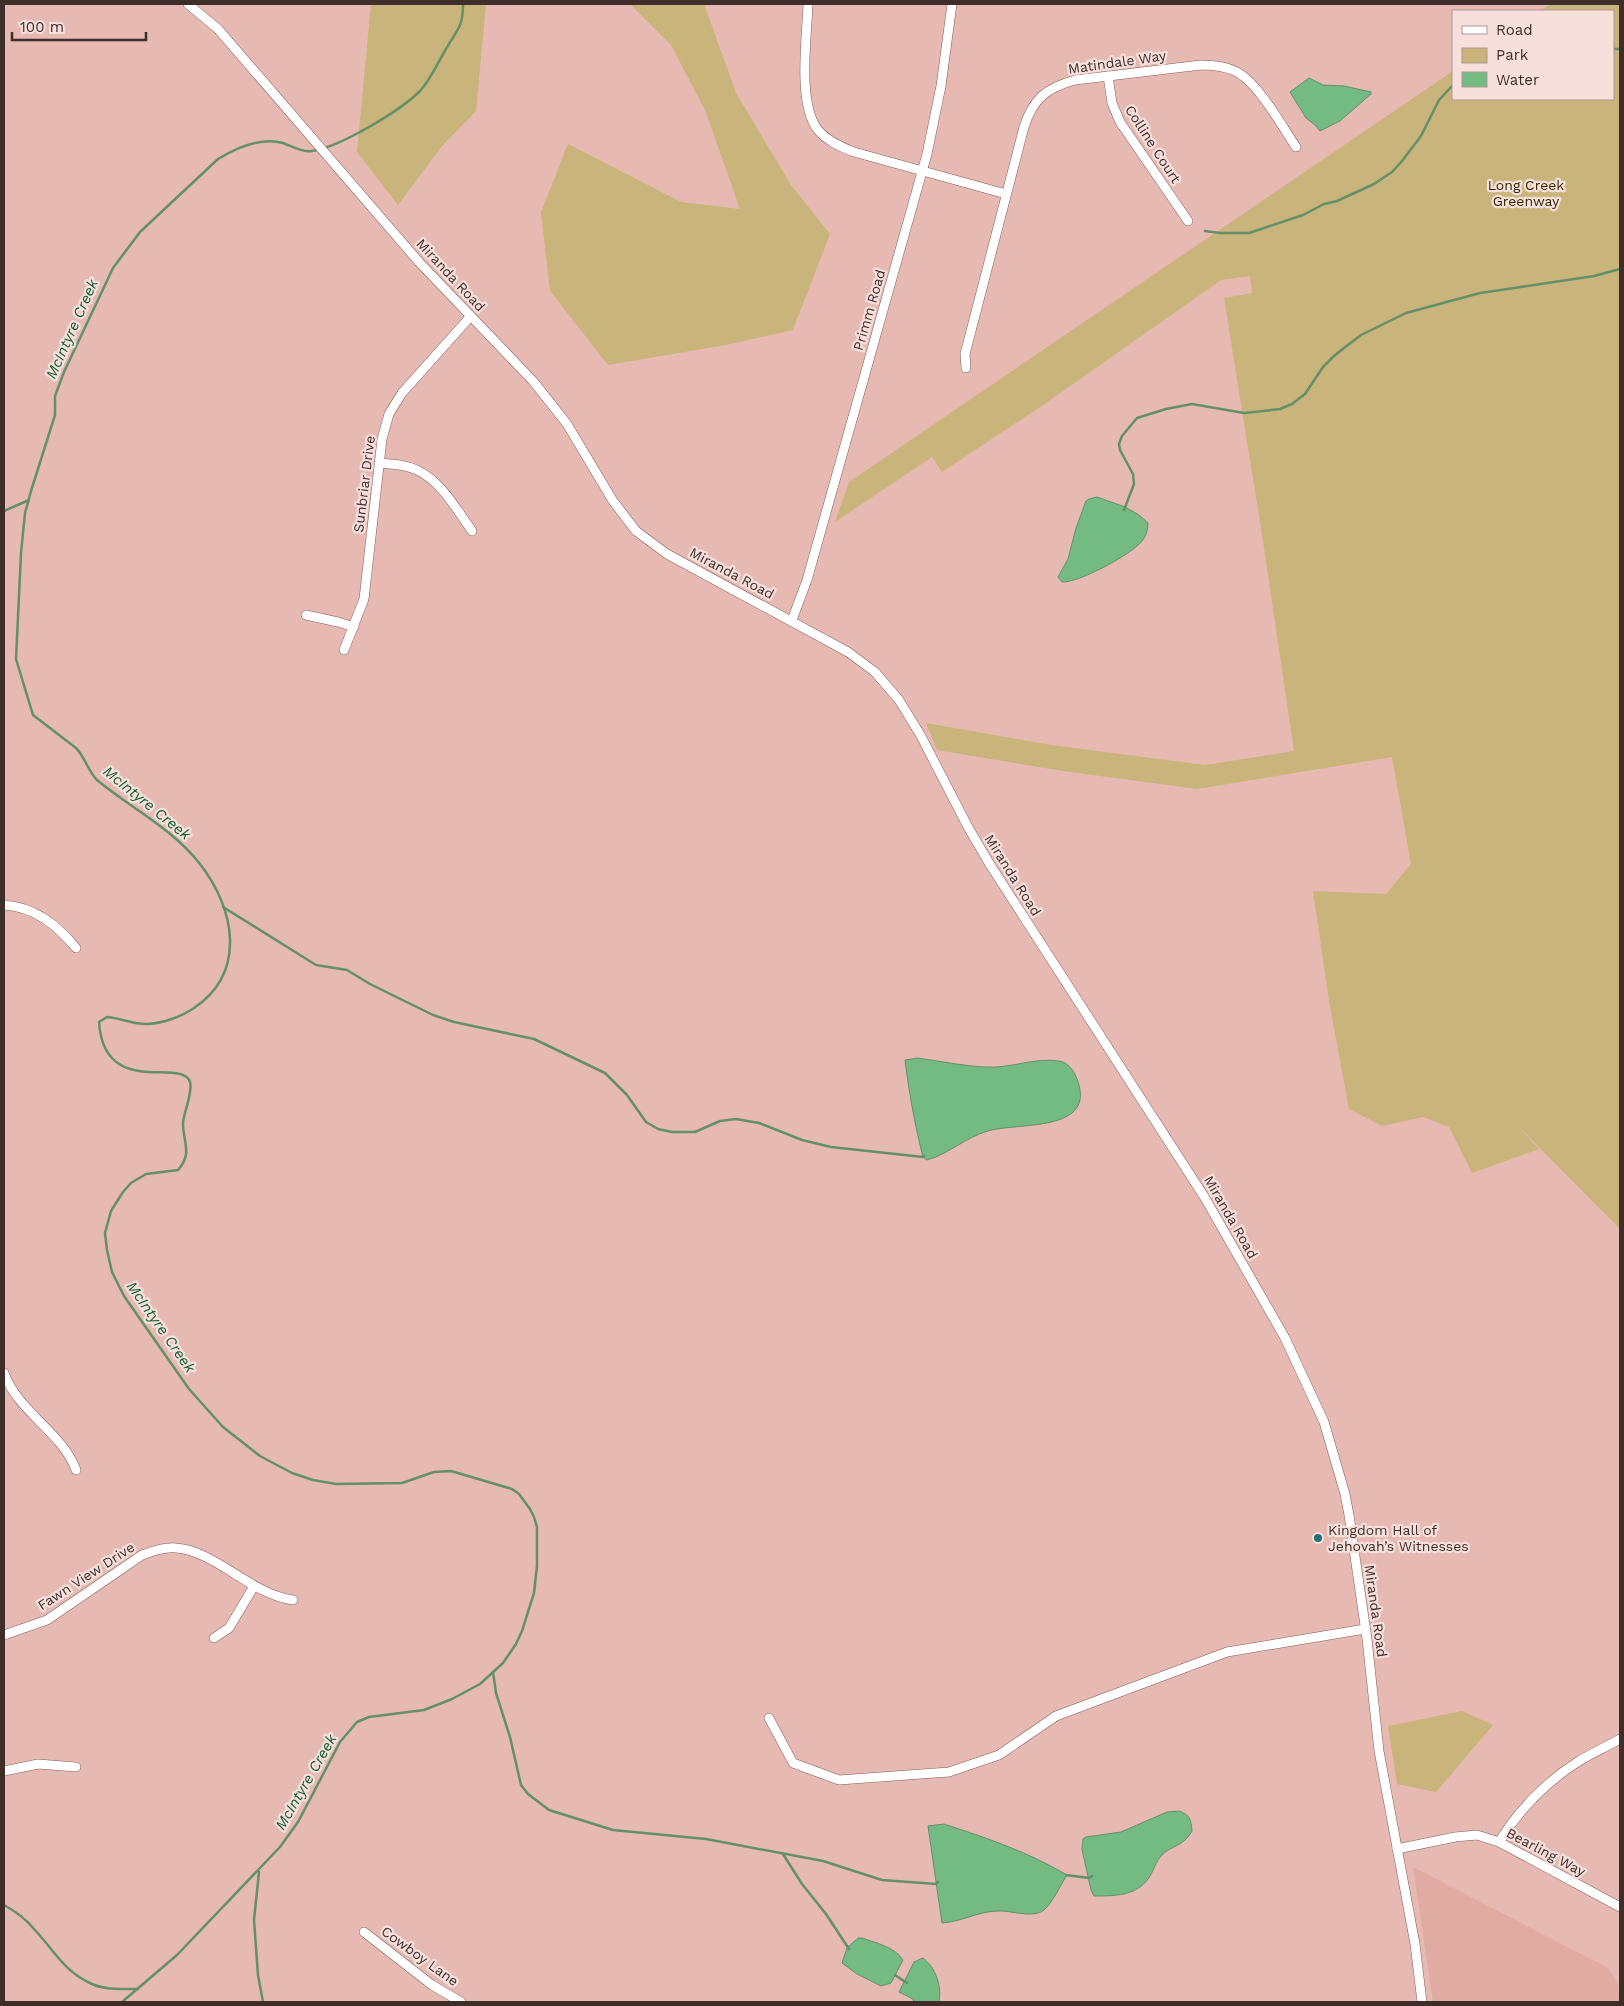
<svg xmlns="http://www.w3.org/2000/svg" width="1624" height="2006" font-family="'Work Sans',sans-serif">
  <rect width="100%" height="100%" fill="#e6bab2"/>
  <!-- built -->
  <path fill="#dfaba2" d="M1413 1867 1608 1968 1620 1988V2002H1433Z"/>
  <!-- green -->
  <g fill="#c9b47b">
    <path d="M371 4H486L476 111 442 146 398 205 357 152Z"/>
    <path d="M630 4H704L736 93 791 185 830 234 793 330 726 345 608 365 550 291 541 212 568 144 681 202 740 209 705 110 671 45Z"/>
    <path d="M1551 4H1620V1229L1514 1122 1539 1149 1472 1173 1449 1127 1423 1117 1382 1126 1349 1109 1329 1001 1313 891 1386 894 1411 864 1392 757 1197 789 1063 771 937 750 926 723 1051 745 1205 765 1294 751 1263 541 1224 298 1252 293 1250 276 1221 280 1046 403 942 472 932 457 835 522 849 482 1453 71V99H1613V11H1540Z"/>
    <path d="M1462 1711 1493 1725 1436 1792 1397 1784 1388 1726Z"/>
  </g>
  <!-- water -->
  <g fill="#73bb83" stroke="#639068">
    <path d="M1309 78 1323 85 1344 86 1371 92V94L1340 121 1320 131 1315 125 1306 118 1290 92Z"/>
    <path d="M1097 497 1125 507 1139 515 1148 523C1148 530 1146 536 1142 541 1131 555 1078 583 1062 582L1058 577 1068 559 1076 528 1086 501 1089 499Z"/>
    <path d="M917 1058C940 1061 963 1066 985 1067 1010 1069 1034 1057 1059 1061 1068 1062 1074 1071 1077 1079 1098 1133 1018 1122 988 1131 966 1137 949 1154 927 1160L923 1157C915 1126 909 1092 905 1060Z"/>
    <path d="M1179 1811C1190 1815 1191 1819 1192 1831 1183 1847 1172 1845 1162 1855 1155 1862 1154 1871 1148 1879 1136 1896 1114 1896 1094 1896L1091 1890 1082 1849 1083 1839 1086 1837 1121 1832 1167 1812Z"/>
    <path d="M944 1824C987 1838 1028 1852 1067 1875 1061 1884 1052 1904 1044 1910 1032 1919 1011 1910 998 1911 979 1911 961 1922 942 1923L928 1826Z"/>
    <path d="M858 1938H862C876 1943 895 1947 903 1960L891 1983 881 1986 857 1974 842 1963 847 1948Z"/>
    <path d="M923 1958C936 1968 942 1987 939 2002H914L913 1999 899 1992 914 1962Z"/>
  </g>
  <g fill="none" stroke-linecap="round" stroke-linejoin="round">
    <!-- stream -->
    <g stroke="#639068" stroke-width="2.5">
      <path d="M1613 49H1620"/>
      <path d="M1205 231 1220 233H1249L1303 215 1324 204 1337 201 1374 184 1392 172 1402 161 1421 136 1439 100 1453 85"/>
      <path d="M1124 510 1134 484 1133 474 1120 450 1119 444 1122 436 1137 418 1166 409 1192 404 1244 413 1280 409 1292 404 1305 394 1323 367 1335 355 1361 335 1406 313 1480 293 1594 276 1620 269"/>
      <path d="M4 511 29 500"/>
      <path d="M223 907 316 965 347 970 370 984 433 1015 454 1022 534 1039 605 1073 627 1095 646 1122 658 1129 672 1132H695L720 1121 736 1119 759 1123 802 1140 831 1147 923 1157 924 1156"/>
      <path d="M493 1672 496 1693 510 1737 521 1785 528 1794 549 1810 613 1830 706 1839 823 1861 882 1880 936 1884 938 1882"/>
      <path d="M783 1854 802 1884 826 1914 849 1949"/>
      <path d="M259 1872 254 1920 258 1975 263 2002"/>
      <path d="M1066 1875 1089 1878 1092 1876"/>
      <path d="M4 1905C15 1911 26 1919 34 1929 54 1950 63 1971 92 1984 105 1990 123 1989 138 1989"/>
      <path d="M895 1975 907 1983"/>
      <path d="M122 2002 177 1955 280 1847 298 1822 340 1742 357 1722 369 1717 424 1710 452 1699 480 1684 503 1663 516 1644 522 1631 534 1593 537 1566V1527L534 1517 530 1509 519 1494 512 1489 451 1471 434 1472 402 1483 336 1484 313 1480 292 1473 260 1456 223 1427 189 1389 124 1296 112 1272 107 1250 105 1233 111 1211 123 1192 131 1183 146 1174 178 1170C193 1153 183 1143 183 1123 184 1111 193 1093 190 1082 182 1057 104 1099 99 1022L107 1017C121 1018 134 1025 148 1024 163 1023 181 1017 194 1008 247 972 235 909 200 864 172 828 132 809 97 780 88 771 85 757 76 748L33 715 16 659 21 553 25 513 31 491 55 415V396L64 372 113 268 140 232 218 159C236 148 261 137 283 143 291 146 304 153 312 151 340 147 400 111 420 91 431 79 438 62 446 49 457 29 463 28 463 4"/>
    </g>
    <!-- minor casing -->
    <g stroke="#845d56" stroke-width="10">
      <g id="minor">
        <path d="M188 4 218 29 419 262 533 381 567 424 613 501 636 531 667 554 848 652 875 672 899 700 921 736 968 827 989 863 1205 1198 1285 1338 1324 1422 1345 1494 1349 1515 1367 1639 1379 1751 1415 1944 1422 2002"/>
        <path d="M808 4C807 36 797 104 818 130 827 141 841 147 854 152L1006 194"/>
        <path d="M1108 76 1112 103 1120 122 1188 221"/>
        <path d="M966 368 965 354 1024 127C1033 99 1046 88 1075 80L1201 65C1213 65 1224 66 1235 71 1257 81 1282 126 1296 147"/>
        <path d="M379 463C391 464 405 464 417 470 441 481 457 510 472 531"/>
        <path d="M306 615 338 622 354 627"/>
        <path d="M792 620 807 580 927 154 941 86 952 4"/>
        <path d="M344 650 364 599 382 439 389 414 402 393 470 317"/>
        <path d="M4 905C35 907 57 925 76 948"/>
        <path d="M4 1373C18 1412 62 1432 76 1470"/>
        <path d="M4 1635 47 1620 142 1555C153 1551 164 1547 176 1548 216 1551 250 1594 293 1600"/>
        <path d="M214 1638 229 1628 254 1586"/>
        <path d="M769 1718 793 1763 839 1780 949 1772 999 1755 1056 1716 1227 1652 1365 1629"/>
        <path d="M4 1771 38 1764 76 1767"/>
        <path d="M1499 1842C1518 1811 1546 1782 1576 1763 1590 1754 1606 1747 1620 1739"/>
        <path d="M1397 1849 1455 1837 1477 1835 1499 1842 1620 1907"/>
        <path d="M364 1932 432 1985 461 2002"/>
      </g>
    </g>
    <!-- minor -->
    <use href="#minor" stroke="#fff" stroke-width="9"/>
  </g>
  <!-- markers -->
  <circle fill="#256e79" stroke="#f7e0dc" stroke-width="2" cx="1318" cy="1538" r="5"/>
  <g text-anchor="middle" stroke-width="4.5" stroke-linejoin="round" paint-order="stroke">
    <!-- street labels -->
    <g font-size="14" fill="#3f2d2a" stroke="#f7e0dc">
      <text transform="translate(1117 62) rotate(-8)" y="5">Matindale Way</text>
      <text transform="translate(1153 144) rotate(57)" y="5">Colline Court</text>
      <text transform="translate(451 275) rotate(47)" y="5">Miranda Road</text>
      <text transform="translate(869 310) rotate(-74)" y="5">Primm Road</text>
      <text transform="translate(364 484) rotate(-83)" y="5">Sunbriar Drive</text>
      <text transform="translate(732 573) rotate(28)" y="5">Miranda Road</text>
      <text transform="translate(1013 875) rotate(58)" y="5">Miranda Road</text>
      <text transform="translate(1231 1217) rotate(60)" y="5">Miranda Road</text>
      <text transform="translate(86 1576) rotate(-33)" y="5">Fawn View Drive</text>
      <text transform="translate(1376 1611) rotate(82)" y="5">Miranda Road</text>
      <text transform="translate(1546 1852) rotate(28)" y="5">Bearling Way</text>
      <text transform="translate(420 1956) rotate(36)" y="5">Cowboy Lane</text>
    </g>
    <!-- park labels -->
    <g font-size="14" fill="#342702" stroke="#f7e0dc">
      <text x="1526" y="190">Long Creek<tspan x="1526" dy="16">Greenway</tspan></text>
    </g>
    <!-- poi labels -->
    <g font-size="14" fill="#3f2d2a" stroke="#f7e0dc" text-anchor="start">
      <text x="1328" y="1535">Kingdom Hall of<tspan x="1328" dy="16">Jehovah’s Witnesses</tspan></text>
    </g>
    <!-- water labels -->
    <g font-size="15" font-style="italic" fill="#0e5f2b" stroke="#f7e0dc">
      <text transform="translate(72 329) rotate(-66)" y="5">McIntyre Creek</text>
      <text transform="translate(147 803) rotate(39)" y="5">McIntyre Creek</text>
      <text transform="translate(161 1327) rotate(55)" y="5">McIntyre Creek</text>
      <text transform="translate(306 1782) rotate(-60)" y="5">McIntyre Creek</text>
    </g>
  </g>
  <!-- border -->
  <rect width="1624" height="2006" fill="none" stroke="#3f2d2a" stroke-width="10"/>
  <!-- legend -->
  <rect x="1452" y="10" width="162" height="90" fill="#f7e0dc" stroke="#ad9895"/>
  <rect x="1462" y="26" width="25" height="8" fill="#ffffff" stroke="#ad9895"/>
  <text x="1496" y="35" font-size="15" fill="#3f2d2a">Road</text>
  <rect x="1462" y="48" width="25" height="15" fill="#c9b47b" stroke="#ad9895"/>
  <text x="1496" y="60" font-size="15" fill="#3f2d2a">Park</text>
  <rect x="1462" y="72" width="25" height="15" fill="#73bb83" stroke="#ad9895"/>
  <text x="1496" y="85" font-size="15" fill="#3f2d2a">Water</text>
  <!-- scale -->
  <path d="M12 32v8h134v-8" fill="none" stroke="#3f2d2a" stroke-width="2.5"/>
  <text x="20" y="32" font-size="15" fill="#3f2d2a" stroke="#f7e0dc" stroke-width="4" paint-order="stroke">100 m</text>
</svg>
